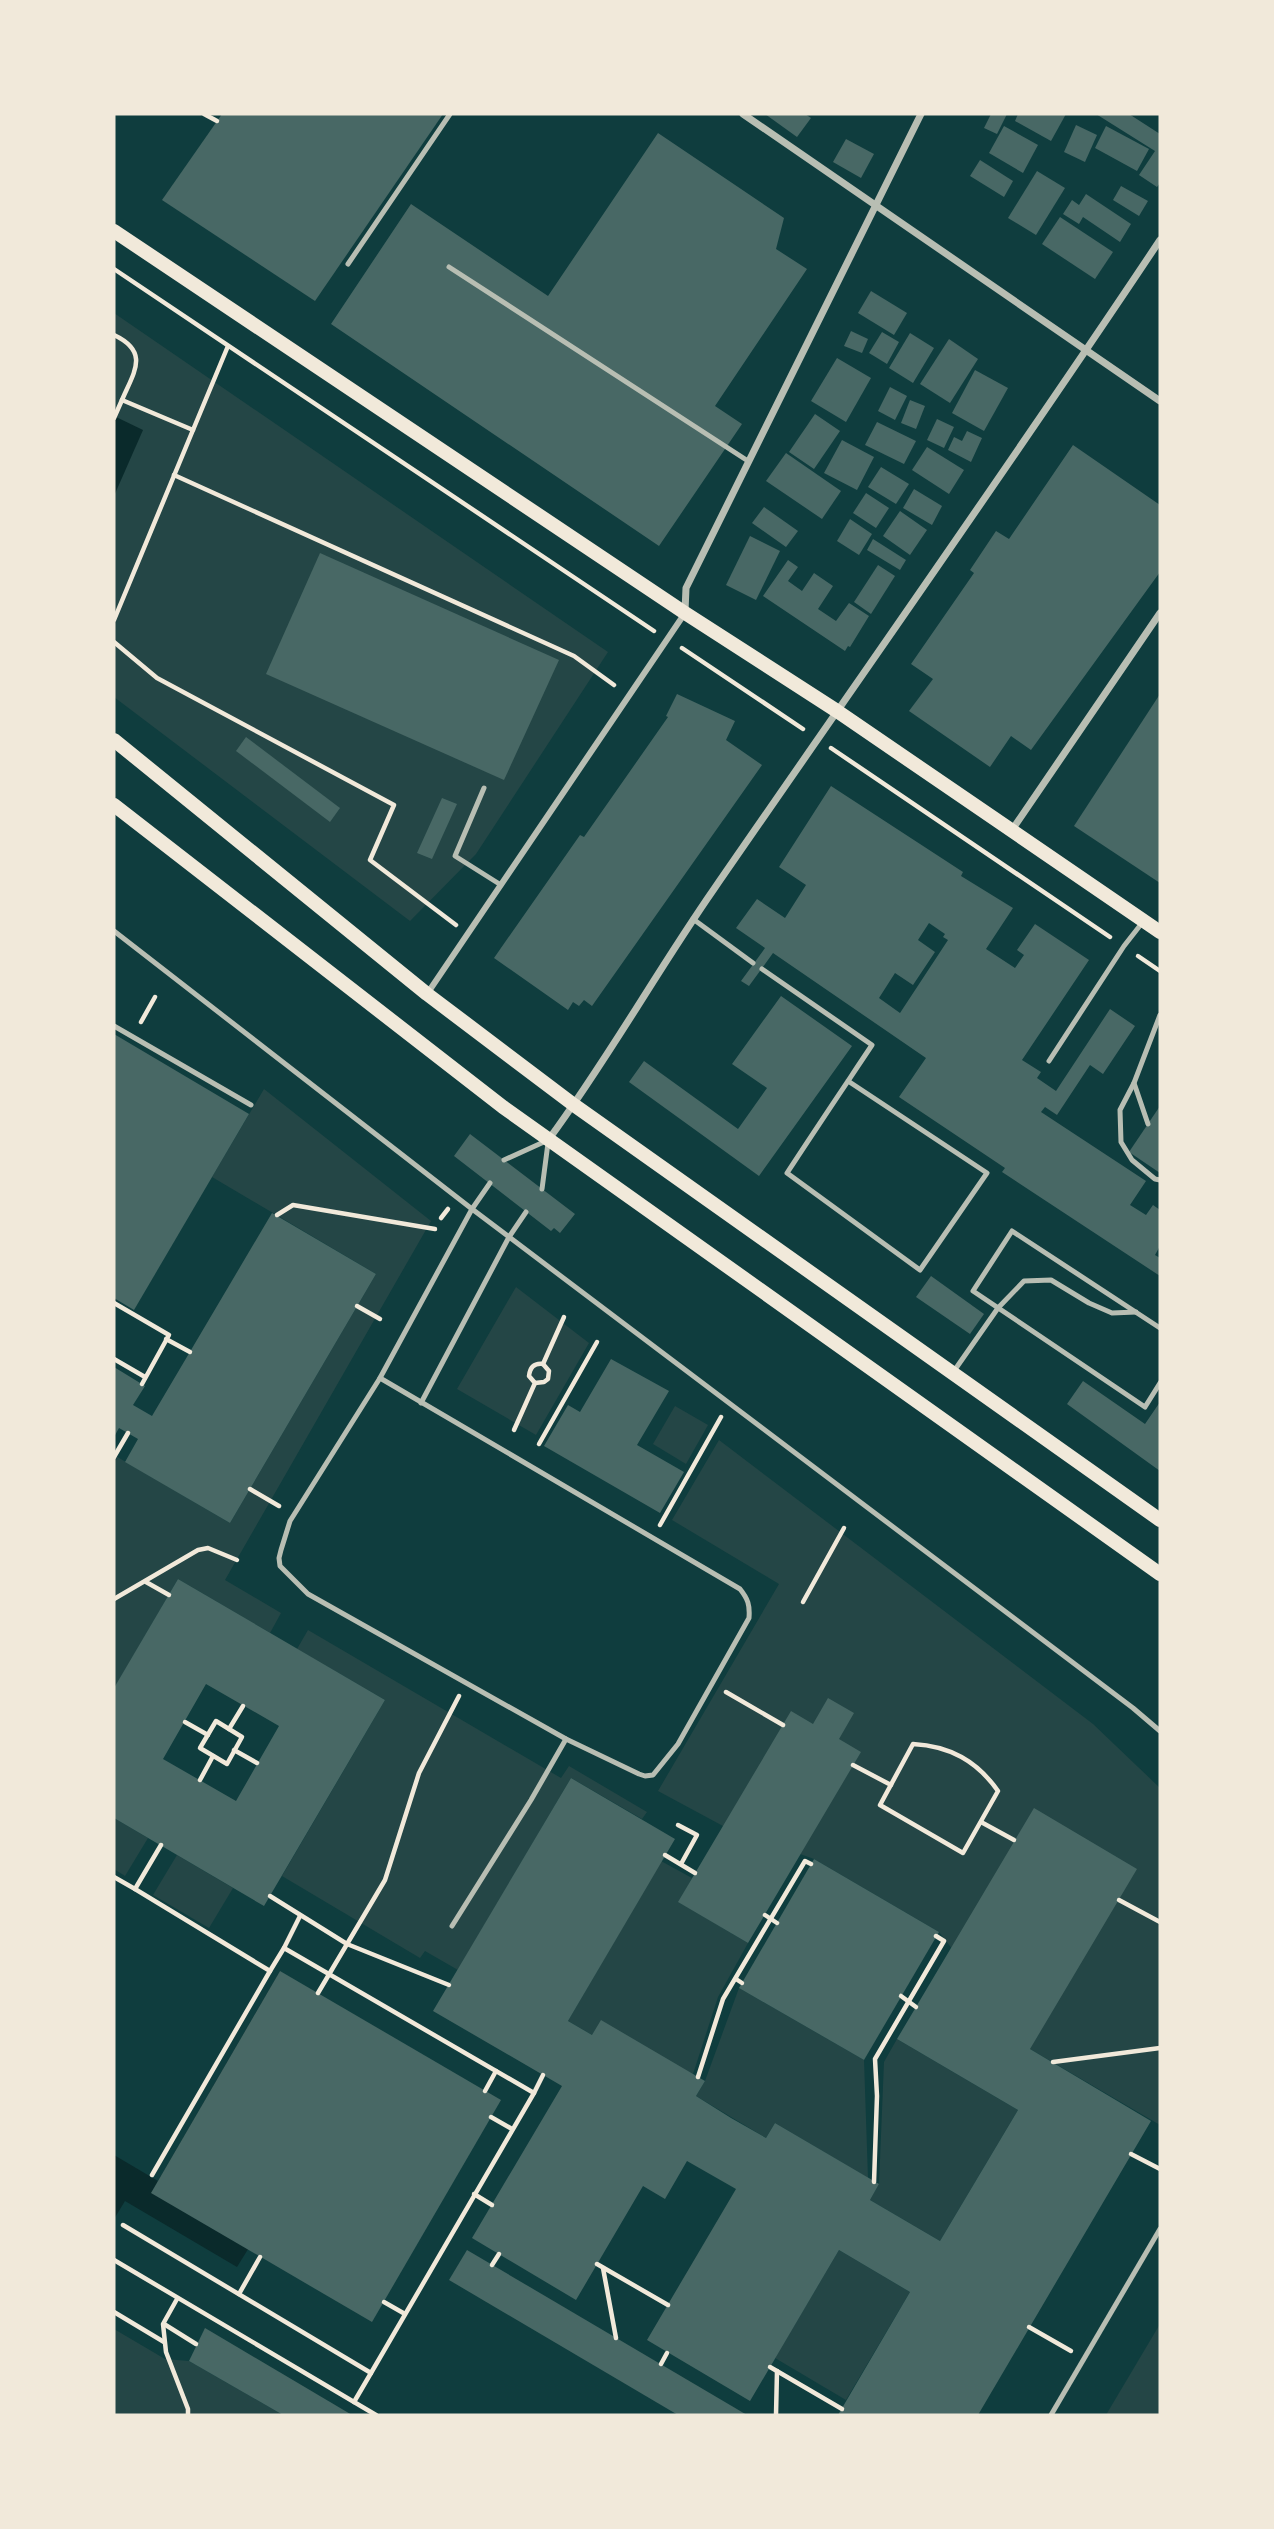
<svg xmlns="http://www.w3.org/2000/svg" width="1274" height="2529" font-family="'PT Sans Narrow',sans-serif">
  <rect width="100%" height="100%" fill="#0f3d3e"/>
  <!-- green -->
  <g fill="#244646">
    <path d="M114 313 608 652 476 854 410 921 114 697Z"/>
    <path d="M264 1089 431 1221 225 1580 281 1613 270 1633 178 1579 114 1689V1455L230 1523 376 1274 212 1177Z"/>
    <path d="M516 1287 589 1343 536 1435 457 1389Z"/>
    <path d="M675 1406 708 1425 686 1464 653 1444Z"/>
    <path d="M719 1440 1093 1724 1160 1788V2125L1030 2049 939 1932 814 1859 723 1826 658 1791 779 1584 672 1520Z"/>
    <path d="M308 1630 561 1778 569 1766 647 1812 642 1819 571 1778 458 1970 425 1951 420 1958 282 1876 385 1700 297 1649Z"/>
    <path d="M114 1818 148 1838 125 1876 114 1869Z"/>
    <path d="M177 1855 233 1888 209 1928 153 1895Z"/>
    <path d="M661 1861 692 1878 679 1902 748 1943 718 1997 693 2074 592 2035 568 2021Z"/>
    <path d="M739 1988 864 2060 868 2178 775 2123 766 2138 696 2096 705 2081Z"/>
    <path d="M897 2039 1018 2110 940 2241 870 2200 879 2184 884 2062Z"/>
    <path d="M839 2250 910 2292 846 2400 775 2358Z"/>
    <path d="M1160 2324V2415H1106Z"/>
    <path d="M114 2329 165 2359 189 2361 283 2415H114Z"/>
  </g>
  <!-- water -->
  <g fill="#0a2a2b">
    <path d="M114 416 143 430 114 496Z"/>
    <path d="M280 1971 255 2238 237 2267 125 2201 114 2219V2155L158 2181Z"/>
  </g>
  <!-- building -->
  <g fill="#486865" fill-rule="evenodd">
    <path d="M222 114H443L315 301 162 200Z"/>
    <path d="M765 114H805L811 118 797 137Z"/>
    <path d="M991 114H1007L997 134 984 128Z"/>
    <path d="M1018 114H1066L1051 141 1015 121Z"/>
    <path d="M1096 114H1129L1160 134V183L1157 187 1139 175 1155 151Z"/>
    <path d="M1076 125 1097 135 1085 162 1064 152Z"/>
    <path d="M1004 126 1038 145 1023 173 989 153Z"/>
    <path d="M1106 126 1149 149 1137 171 1095 148Z"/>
    <path d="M658 133 784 218 776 249 807 269 715 406 742 424 659 546 331 324 411 204 548 296Z"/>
    <path d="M846 139 874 154 861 178 833 162Z"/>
    <path d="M980 160 1013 181 1004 197 970 176Z"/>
    <path d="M1037 171 1065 188 1036 235 1008 218Z"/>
    <path d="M1121 186 1148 201 1139 216 1113 200Z"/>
    <path d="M1086 194 1131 224 1120 242 1083 217 1079 224 1063 214 1072 200 1079 205Z"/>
    <path d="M1060 217 1113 252 1095 279 1042 244Z"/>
    <path d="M871 291 907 313 894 335 858 313Z"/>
    <path d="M851 331 868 339 862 353 844 346Z"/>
    <path d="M882 332 899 342 887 364 869 353Z"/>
    <path d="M910 333 934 348 913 383 889 368Z"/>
    <path d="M949 339 978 359 950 403 920 384Z"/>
    <path d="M837 358 871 378 846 422 811 401Z"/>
    <path d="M975 370 1008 388 984 431 952 413Z"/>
    <path d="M890 387 907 396 895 420 878 411Z"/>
    <path d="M910 400 925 406 916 429 901 423Z"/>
    <path d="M815 414 840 431 814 469 789 452Z"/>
    <path d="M937 419 954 427 944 448 927 440Z"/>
    <path d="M877 422 916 441 904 464 865 445Z"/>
    <path d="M967 431 982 438 971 462 948 450 954 437 962 441Z"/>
    <path d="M842 440 874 457 857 490 824 473Z"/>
    <path d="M1073 445 1160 505V572L1031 750 1011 736 990 767 909 711 933 679 911 664 974 573 970 570 996 531 1009 539Z"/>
    <path d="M927 447 964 470 949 494 912 470Z"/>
    <path d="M786 453 841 491 822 519 766 481Z"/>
    <path d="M881 467 909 484 896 504 868 487Z"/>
    <path d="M914 489 942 506 932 525 903 508Z"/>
    <path d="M866 493 889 508 876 528 853 513Z"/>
    <path d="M764 507 798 531 786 547 752 523Z"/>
    <path d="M900 511 927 530 910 555 883 536Z"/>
    <path d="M850 519 872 534 859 555 837 541Z"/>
    <path d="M750 536 780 551 756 600 726 585Z"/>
    <path d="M873 539 906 560 900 570 867 550Z"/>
    <path d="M320 553 559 660 504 780 266 674Z"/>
    <path d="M788 560 798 567 788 581 802 591 814 573 833 586 818 609 836 621 849 603 869 616 850 647 848 646 845 651 763 596Z"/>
    <path d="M878 565 895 576 871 614 854 602Z"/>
    <path d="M677 694 735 721 726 740 762 765 592 1006 584 1000 579 1006 573 1002 568 1010 494 958 580 835 584 837 668 717 666 716Z"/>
    <path d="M1160 694V883L1074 826Z"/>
    <path d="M246 737 340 808 330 822 236 751Z"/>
    <path d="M831 786 963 872 961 876 1013 908 986 949 1015 968 1024 955 1017 950 1035 924 1089 960 1022 1060 1041 1072 1037 1078 1056 1091 1110 1009 1135 1026 1103 1074 1090 1065 1057 1115 1045 1107 1041 1112 1146 1181 1130 1205 1146 1215 1153 1205 1160 1210V1246L1155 1255 1160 1258V1276L1002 1172 1005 1168 899 1097 926 1058 773 953 749 986 741 981 765 948 736 928 757 899 785 918 806 885 779 867ZM929 923 945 934 943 937 948 940 900 1013 879 998 895 973 913 985 935 952 918 940Z"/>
    <path d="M442 798 457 804 432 859 417 853Z"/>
    <path d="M781 996 852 1046 759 1176 629 1082 644 1061 738 1129 767 1088 732 1064Z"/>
    <path d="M114 1034 249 1114 134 1310 114 1298Z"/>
    <path d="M1160 1106V1173L1129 1152Z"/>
    <path d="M470 1134 575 1214 560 1233 554 1228 551 1231 454 1156Z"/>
    <path d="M272 1213 376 1274 230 1523 125 1462 138 1439 119 1428 114 1437V1367L145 1386 133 1405 152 1416Z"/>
    <path d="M931 1276 984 1314 970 1334 916 1297Z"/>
    <path d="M611 1359 669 1391 637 1445 684 1472 660 1513 544 1446 568 1405 580 1412Z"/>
    <path d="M1083 1381 1145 1424 1160 1402V1471L1067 1404Z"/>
    <path d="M178 1579 385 1700 264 1906 114 1818V1688ZM206 1684 279 1726 236 1801 163 1759Z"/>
    <path d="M828 1698 854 1713 839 1739 861 1752 748 1943 678 1902 791 1711 813 1724Z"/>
    <path d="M571 1778 675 1839 568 2021 592 2035 601 2020 705 2081 696 2096 731 2118 766 2138 775 2123 879 2184 870 2200 940 2241 1018 2110 897 2039 1034 1808 1137 1869 1030 2049 1151 2121 978 2415H838L910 2292 839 2250 750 2401 647 2340 736 2189 687 2161 665 2199 643 2186 576 2300 472 2238 562 2086 433 2011Z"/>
    <path d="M814 1859 939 1932 864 2060 739 1988Z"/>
    <path d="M280 1971 501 2100 372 2322 151 2193Z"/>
    <path d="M467 2250 747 2415H678L449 2280Z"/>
    <path d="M205 2328 352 2415H283L189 2361Z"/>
  </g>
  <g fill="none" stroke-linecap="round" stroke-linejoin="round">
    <!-- path -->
    <g stroke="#f1e9da" stroke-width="4.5">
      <path d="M204 114 217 121"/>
      <path d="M114 269 654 631"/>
      <path d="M114 335C150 352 134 372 122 400L193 430 114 620"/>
      <path d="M114 418 122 400"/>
      <path d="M193 430 228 346"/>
      <path d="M174 475 574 656 614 685"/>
      <path d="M114 642 157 678 394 805 370 860 456 925"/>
      <path d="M682 648 803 729"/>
      <path d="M831 748 1110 937"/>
      <path d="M1138 956 1160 971"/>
      <path d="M141 1022 155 997"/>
      <path d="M277 1215 293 1205 435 1229"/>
      <path d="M441 1218 448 1209"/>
      <path d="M114 1303 169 1335 142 1384"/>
      <path d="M357 1306 380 1319"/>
      <path d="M166 1339 190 1352"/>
      <path d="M114 1359 145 1377"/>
      <path d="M535 1383 544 1382 548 1379 549 1371 543 1364"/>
      <path d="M514 1430 535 1383 529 1376C530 1367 534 1363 543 1364L564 1317"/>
      <path d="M539 1444 597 1342"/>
      <path d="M114 1457 128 1433"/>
      <path d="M250 1489 279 1506"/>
      <path d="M660 1525 721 1417"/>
      <path d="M146 1582 169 1595"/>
      <path d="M114 1599 198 1550 208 1548 237 1560"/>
      <path d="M803 1602 844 1528"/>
      <path d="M726 1692 783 1725"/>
      <path d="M216 1721 242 1737 227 1764 200 1748Z"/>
      <path d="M185 1722 208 1735"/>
      <path d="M229 1729 243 1706"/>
      <path d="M913 1744C950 1746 977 1761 998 1791L963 1853 880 1805Z"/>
      <path d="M234 1750 257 1763"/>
      <path d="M853 1765 891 1785"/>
      <path d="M200 1780 213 1756"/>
      <path d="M981 1822 1014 1840"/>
      <path d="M678 1825 697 1835 681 1864"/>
      <path d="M665 1855 695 1873"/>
      <path d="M114 1877 135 1889"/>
      <path d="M270 1896 347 1944 449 1985"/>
      <path d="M1119 1900 1160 1922"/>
      <path d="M765 1915 777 1923"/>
      <path d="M284 1948 300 1916"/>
      <path d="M736 1979 742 1983"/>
      <path d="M318 1993 385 1880 419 1773 459 1696"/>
      <path d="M901 1996 916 2007"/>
      <path d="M1053 2062 1160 2048"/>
      <path d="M698 2077 723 1999 805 1861 811 1864"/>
      <path d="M485 2091 496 2071"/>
      <path d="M534 2093 543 2075"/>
      <path d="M491 2117 512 2129"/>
      <path d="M1131 2154 1160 2169"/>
      <path d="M152 2175 270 1971 135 1889 161 1845"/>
      <path d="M874 2182 877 2096 875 2059 944 1941 936 1936"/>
      <path d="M474 2194 492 2205"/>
      <path d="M123 2225 371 2373 534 2093 284 1948 270 1971"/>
      <path d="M114 2260 376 2415"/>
      <path d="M597 2264 668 2305"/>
      <path d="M492 2265 499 2254"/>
      <path d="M603 2268 616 2338"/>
      <path d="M239 2294 260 2257"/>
      <path d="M177 2299 163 2324 166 2352 188 2409V2415"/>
      <path d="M384 2302 405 2314"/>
      <path d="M114 2312 164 2342"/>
      <path d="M164 2324 196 2344"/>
      <path d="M1029 2327 1071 2351"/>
      <path d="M661 2364 667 2353"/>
      <path d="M770 2367 842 2409"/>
      <path d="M354 2402 371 2373"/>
      <path d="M776 2415 777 2371"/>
    </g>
    <!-- service -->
    <g stroke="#b8beb3" stroke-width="5">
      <path d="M348 264 450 114"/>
      <path d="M449 267 748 461"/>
      <path d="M484 788 455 856 501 885"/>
      <path d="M693 919 753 963"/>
      <path d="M114 931 472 1209 1133 1708 1160 1731"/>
      <path d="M762 969 872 1045C844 1087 815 1130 787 1173L920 1270 987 1173 848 1081"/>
      <path d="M114 1026 251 1105"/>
      <path d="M1049 1061 1124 946 1142 923"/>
      <path d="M1134 1083 1120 1110 1121 1142 1132 1160 1155 1179 1160 1180"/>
      <path d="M1148 1124 1134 1083 1160 1015"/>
      <path d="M504 1160 546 1141"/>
      <path d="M542 1189 548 1143"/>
      <path d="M1160 1328 1012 1231 973 1291 1145 1407 1160 1383"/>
      <path d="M954 1371 998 1308 1024 1281 1051 1280 1089 1303 1112 1313 1136 1312"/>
      <path d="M380 1378 740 1589C748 1599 750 1605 749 1618L678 1744 653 1775 645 1776 639 1774 566 1739 308 1594 280 1566 279 1558 281 1550 290 1521Z"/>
      <path d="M380 1378 472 1209 490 1183"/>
      <path d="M421 1403 509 1237 526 1212"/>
      <path d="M452 1926 531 1800 566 1739"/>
      <path d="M1051 2415 1160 2229"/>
    </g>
    <!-- pedestrian -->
    <path stroke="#b8beb3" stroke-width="6" d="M427 994 685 613"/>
    <!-- minor -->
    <g stroke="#b8beb3" stroke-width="7">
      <path d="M743 114 1160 401"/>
      <path d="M685 611 686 588 921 114"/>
      <path d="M1012 830 1160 613"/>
      <path d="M549 1139C608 1059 657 971 714 889 863 673 1015 458 1160 240"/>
    </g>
    <!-- secondary -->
    <g stroke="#f1e9da" stroke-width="14">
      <path d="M114 231 685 613 837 711 1160 932"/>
      <path d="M114 740 427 994 574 1105 1160 1520"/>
      <path d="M114 805 503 1107 1160 1574"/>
    </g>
  </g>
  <!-- border -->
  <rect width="1274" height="2529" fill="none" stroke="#f1e9da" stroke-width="231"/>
</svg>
